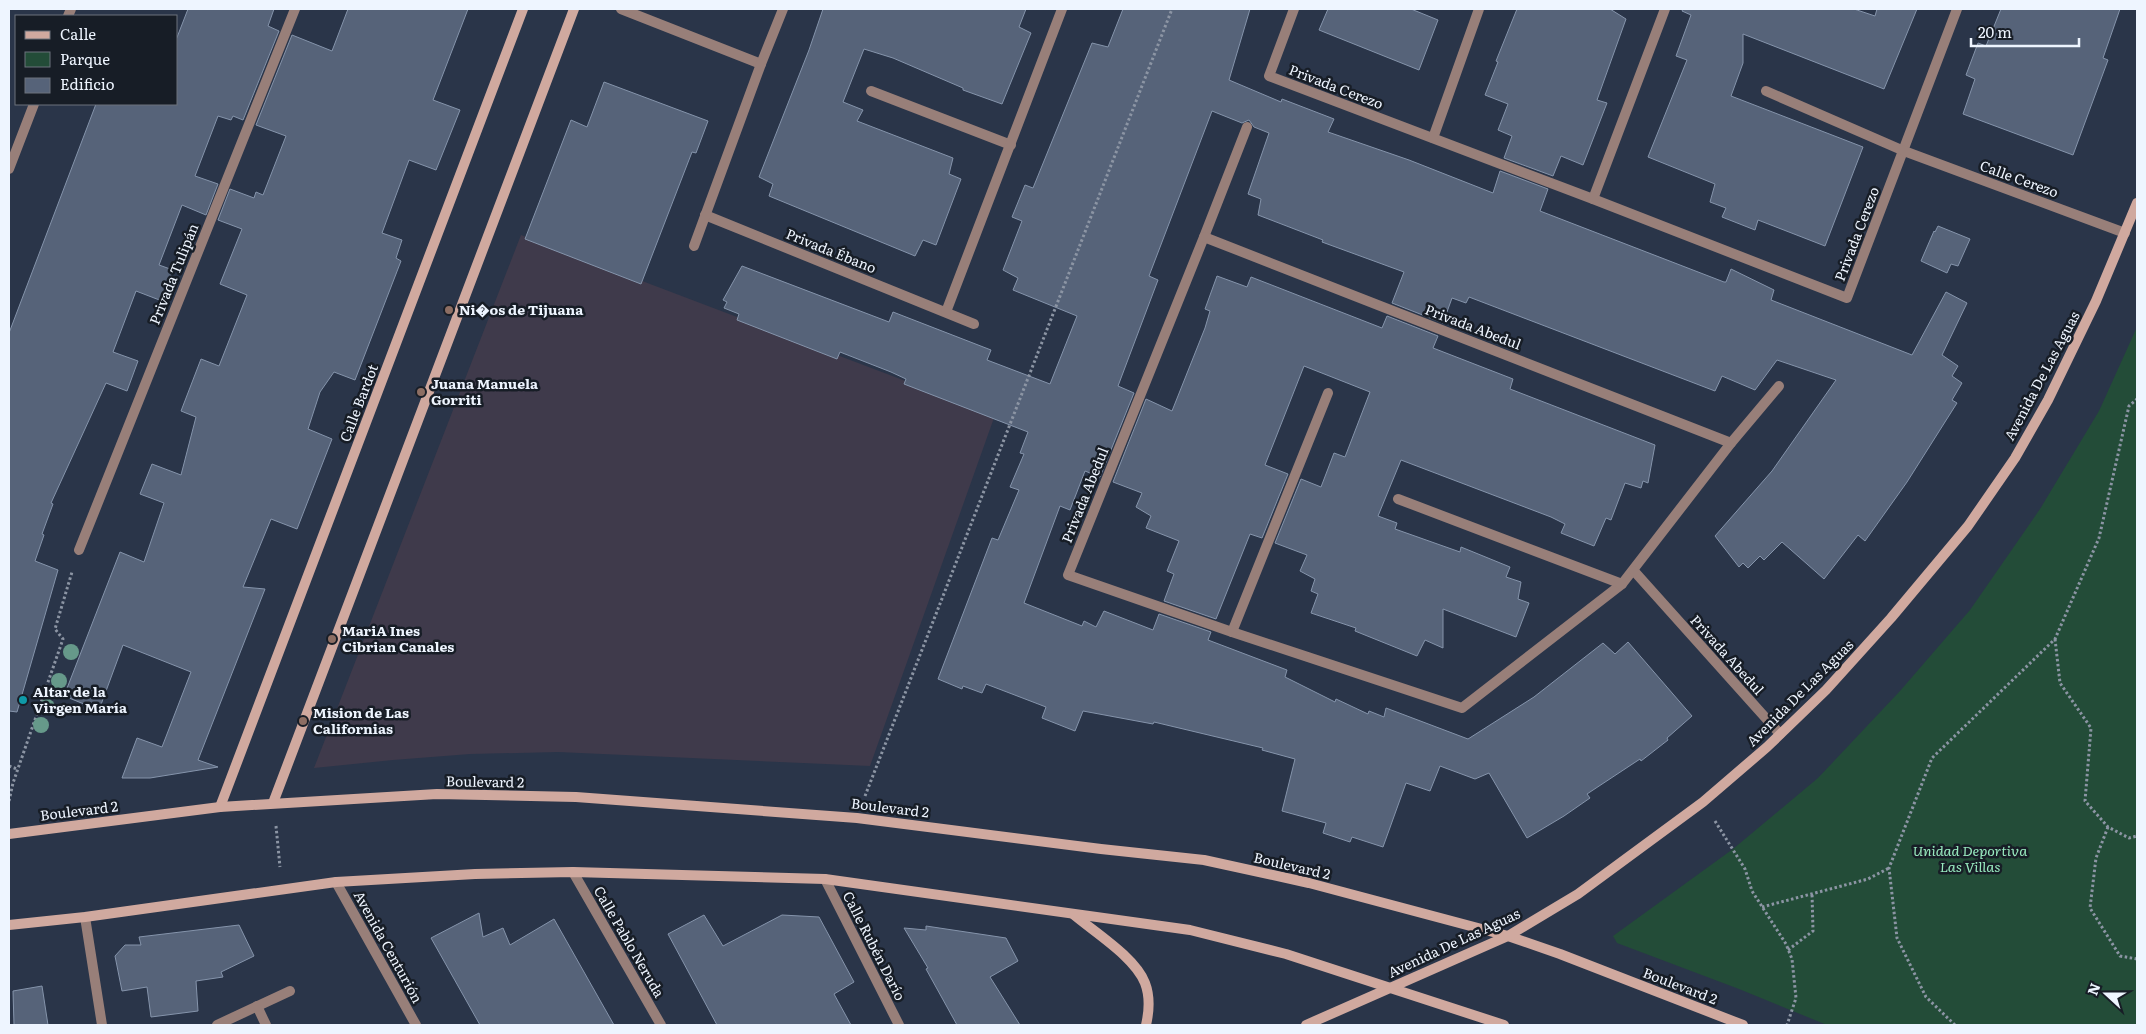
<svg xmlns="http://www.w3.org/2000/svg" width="2146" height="1034" font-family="Literata,serif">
  <rect width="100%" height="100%" fill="#2a3549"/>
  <!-- education -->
  <path fill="#3f3a4b" d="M521 235 995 415 870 766 558 752 470 754 393 760 314 768Z"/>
  <!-- green -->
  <path fill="#234c38" d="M2137 327V1025H1827L1739 989 1617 943 1613 936 1733 849 1818 778 1900 691 1970 610 2040 509 2099 411Z"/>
  <!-- building -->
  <g fill="#566379" stroke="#8594ab">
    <path d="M188 9H274L268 26 279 31 243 120 233 116 231 120 218 116 195 176 218 184 206 215 182 205 159 265 173 270 162 301 136 291 113 352 138 361 127 391 106 383 51 503 53 504 42 534 44 535 35 561 58 570 17 712 9 711V333L96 104H176V40Z"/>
    <path d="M348 9H468L433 100 460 110 436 170 409 160 382 233 402 240 396 258 401 261 355 380 334 372 320 392 308 429 332 439 297 529 271 519 243 587 265 589 198 760 218 767 150 778H122L137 738 162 747 191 672 123 645 99 710 64 696 120 552 144 562 164 503 140 494 152 464 181 475 196 417 181 411 201 359 219 366 247 295 220 284 242 229 218 220 230 189 254 198 256 192 263 195 286 136 256 125 292 35 332 51Z"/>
    <path d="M823 9H1026L1019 27 1031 33 1002 104 963 90V88L893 58 864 49 843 102 863 110 857 121 953 158 949 174 961 179 936 245 923 240 915 256 769 196 773 184 759 177 809 50Z"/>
    <path d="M1123 9H1250L1229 80 1281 102 1282 99 1334 119 1328 132 1409 160 1493 193 1500 171 1548 189 1540 211 1724 282H1726L1731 269 1774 290 1771 300 1912 355 1946 292 1967 303 1942 355 1958 366 1952 376 1962 383 1952 400 1957 403 1907 482 1865 541 1858 535 1824 579 1782 542 1764 560 1760 556 1748 568 1743 563 1739 567 1715 536 1772 471 1836 380 1777 360 1755 390 1722 376 1715 391 1469 297 1466 303 1452 298 1443 323 1392 303 1404 272 1322 242 1323 240 1258 215 1261 199 1248 194 1269 133 1254 127 1249 120 1242 123 1212 111 1149 276 1158 280 1118 386 1134 393 1100 477 1085 471 1070 510 1060 506 1024 603 1082 626 1084 621 1096 627 1104 611 1153 630 1159 614 1211 632 1208 640 1287 670 1285 677 1335 702 1336 699 1368 714 1369 711 1384 717 1386 708 1468 739 1534 697 1603 643 1615 654 1628 642 1692 716 1667 738 1668 740 1641 761 1640 759 1587 794 1590 798 1564 816 1527 838 1489 773 1475 779 1440 766 1430 791 1406 783 1383 847 1352 837 1350 842 1323 833 1326 823 1282 811 1295 759 1262 750 1263 748 1154 722 1153 724 1083 711 1075 731 1042 718 1046 707 986 684 982 693 963 686 962 689 938 679 992 538 998 540 1019 490 1010 487 1024 454 1020 453 1028 432 904 384 906 379 891 372 840 352 837 359 737 320 739 314 724 308 727 302 723 300 742 266 889 322 893 312 991 350 987 360 1050 384 1077 316 1013 290 1018 278 1003 270 1022 221 1012 217 1025 185 1033 188 1092 43 1108 47Z"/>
    <path d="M1328 9H1411L1438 20 1419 70 1319 30Z"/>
    <path d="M1517 9H1610L1626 19 1597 100 1607 103 1583 165 1561 156 1553 176 1504 158 1512 136 1498 130 1508 104 1485 95 1498 62 1496 61Z"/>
    <path d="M1683 9H1854L1875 16 1877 9H1917L1884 89 1743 34V63L1731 96 1863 147 1825 246 1758 220 1755 230 1722 217 1726 208 1710 202 1715 184 1648 157 1687 60 1676 56 1691 15 1682 11Z"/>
    <path d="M2001 9H2120L2103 58 2108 60 2073 155 1963 114 1975 79 1966 75 1978 43 1986 46Z"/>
    <path d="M604 82 708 121 696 153 692 152 641 284 525 239 571 120 587 127Z"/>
    <path d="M1938 226 1970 239 1958 266 1951 264 1947 273 1921 261 1934 231 1935 232Z"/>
    <path d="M1217 276 1247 287 1251 277 1382 328 1387 316 1438 336 1433 348 1513 379 1510 389 1655 445 1648 483 1643 481 1641 488 1625 483 1611 520 1606 518 1594 546 1561 533 1565 524 1551 517 1401 460 1378 516 1397 523 1395 529 1460 552 1461 547 1510 567 1506 577 1521 582 1518 599 1529 603 1516 637 1443 609V648L1425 640 1417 656 1355 631 1356 628 1311 613 1318 594 1311 591 1315 579 1300 571 1307 555 1275 543 1301 479 1321 487 1334 453 1345 457 1370 392 1304 366 1265 465 1288 474 1262 538 1250 534 1216 619 1164 601 1174 574 1167 571 1179 541 1146 528 1151 516 1136 507 1142 493 1113 482 1146 399 1172 411 1205 328 1210 311 1205 309Z"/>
    <path d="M479 913 483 937 503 928 510 945 554 919 614 1025H480L431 938Z"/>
    <path d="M704 915 723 946 782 915 819 917 854 982 834 994 851 1025H717L668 934Z"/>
    <path d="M239 925 254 956 221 972 223 977 196 981 198 1011 151 1017 147 987 122 991 115 956 125 945H141L139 937Z"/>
    <path d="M926 926 1006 938 1018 961 990 977 1020 1025H957L926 969 928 968 904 928 926 930Z"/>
    <path d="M42 986 48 1025H14L13 991Z"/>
  </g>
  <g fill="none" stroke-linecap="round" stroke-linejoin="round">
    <!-- path -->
    <g stroke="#8c95a4" stroke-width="3" stroke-dasharray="2.5 2.5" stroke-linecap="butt">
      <path d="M2055 639 2060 683 2091 728 2085 801 2108 827 2129 838 2137 836"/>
      <path d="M9 766 17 769"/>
      <path d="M865 796 1172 9"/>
      <path d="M9 801 13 783 63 639 55 629 72 572"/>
      <path d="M1715 821 1745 869 1752 891 1786 944 1792 959 1796 998 1787 1025"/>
      <path d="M276 826 280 867"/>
      <path d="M2108 827 2096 858 2090 908 2120 956 2137 959"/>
      <path d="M1762 907 1868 879 1889 868"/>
      <path d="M1788 950 1813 931 1812 893"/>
      <path d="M1955 1025 1926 997 1897 938 1889 868 1932 758 2055 639 2099 538 2129 406 2137 399"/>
    </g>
    <!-- street -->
    <g stroke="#987f79" stroke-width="10">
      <path d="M621 9 761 64"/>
      <path d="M1294 9 1269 76 1593 199 1847 298 1957 9"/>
      <path d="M68 16 71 9"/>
      <path d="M871 91 1011 145"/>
      <path d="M1766 91 1904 151 2125 233"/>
      <path d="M1247 127 1204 237 1068 575 1232 632 1462 708 1622 584 1731 443 1779 386"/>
      <path d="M1433 138 1479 9"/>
      <path d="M9 169 34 104"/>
      <path d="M1593 199 1665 9"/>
      <path d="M705 215 974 324"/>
      <path d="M1204 237 1731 443"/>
      <path d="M694 246 761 64 783 9"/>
      <path d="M946 312 1062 9"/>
      <path d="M1398 499 1622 584"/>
      <path d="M79 550 295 9"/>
      <path d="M1634 571 1780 734"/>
      <path d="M1232 632 1328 393"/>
      <path d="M573 872 661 1025"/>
      <path d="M825 879 899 1025"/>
      <path d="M336 882 416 1025"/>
      <path d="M85 917 102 1025"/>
      <path d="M257 1006 266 1025"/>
      <path d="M217 1025 290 991"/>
    </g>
    <!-- secondary -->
    <g stroke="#d0a99f" stroke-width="10">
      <path d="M273 803 574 9"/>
      <path d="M220 807 523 9"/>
      <path d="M9 834 220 807 437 794 576 797 857 818 1101 849 1204 860 1309 883 1508 936 1560 954 1743 1025"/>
      <path d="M1073 914C1094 932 1135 957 1145 983 1150 996 1149 1012 1146 1025"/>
      <path d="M9 925 85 917 336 882 475 874 573 872 825 879 1190 930 1286 954 1504 1025"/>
      <path d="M1306 1025 1508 936 1578 894 1703 802 1767 747 1826 690 1891 618 1968 526 2015 458 2048 400 2096 301 2137 203"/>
    </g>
  </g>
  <!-- trees -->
  <g fill="#66998a">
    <circle cx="71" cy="652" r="8"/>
    <circle cx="59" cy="681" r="8"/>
    <circle cx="47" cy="707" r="8"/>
    <circle cx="41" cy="725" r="8"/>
  </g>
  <!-- markers -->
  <g fill="#8d6e63" stroke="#171d26" stroke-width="2">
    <circle cx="449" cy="310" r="5"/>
    <circle cx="421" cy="392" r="5"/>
    <circle cx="332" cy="639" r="5"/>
    <circle cx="303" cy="721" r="5"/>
  </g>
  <circle fill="#0f9aa8" stroke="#171d26" stroke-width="2" cx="23" cy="700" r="5"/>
  <g text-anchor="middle" stroke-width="5" stroke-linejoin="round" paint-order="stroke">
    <!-- street labels -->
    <g font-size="14" fill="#eef5ff" stroke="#171d26">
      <text transform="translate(1336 87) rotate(21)" y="5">Privada Cerezo</text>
      <text transform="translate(2019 179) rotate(20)" y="5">Calle Cerezo</text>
      <text transform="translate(1857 234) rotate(-69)" y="5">Privada Cerezo</text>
      <text transform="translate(831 251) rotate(22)" y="5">Privada Ébano</text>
      <text transform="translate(174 274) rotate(-68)" y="5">Privada Tulipán</text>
      <text transform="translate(1473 327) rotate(21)" y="5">Privada Abedul</text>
      <text transform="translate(2042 376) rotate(-62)" y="5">Avenida De Las Aguas</text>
      <text transform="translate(359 403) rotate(-69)" y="5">Calle Bardot</text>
      <text transform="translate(1085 495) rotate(-68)" y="5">Privada Abedul</text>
      <text transform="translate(1727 655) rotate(48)" y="5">Privada Abedul</text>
      <text transform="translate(1800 693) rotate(-45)" y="5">Avenida De Las Aguas</text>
      <text transform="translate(485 782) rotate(1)" y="5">Boulevard 2</text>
      <text transform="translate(890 808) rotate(7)" y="5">Boulevard 2</text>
      <text transform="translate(79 811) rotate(-7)" y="5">Boulevard 2</text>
      <text transform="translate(1292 866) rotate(13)" y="5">Boulevard 2</text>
      <text transform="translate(629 942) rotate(60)" y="5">Calle Pablo Neruda</text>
      <text transform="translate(1454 943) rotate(-25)" y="5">Avenida De Las Aguas</text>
      <text transform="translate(874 946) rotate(63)" y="5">Calle Rubén Darío</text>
      <text transform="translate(388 947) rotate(61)" y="5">Avenida Centurión</text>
      <text transform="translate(1680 986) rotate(21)" y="5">Boulevard 2</text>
    </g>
    <!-- poi labels -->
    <g font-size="14" font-weight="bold" fill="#eef5ff" stroke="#171d26" text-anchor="start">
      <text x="459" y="315">Ni�os de Tijuana</text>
      <text x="431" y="389">Juana Manuela<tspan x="431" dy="16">Gorriti</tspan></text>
      <text x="342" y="636">MariA Ines<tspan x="342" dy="16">Cibrian Canales</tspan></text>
      <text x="33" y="697">Altar de la<tspan x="33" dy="16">Virgen María</tspan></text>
      <text x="313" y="718">Mision de Las<tspan x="313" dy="16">Californias</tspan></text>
    </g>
    <!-- park labels -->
    <g font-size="14" font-style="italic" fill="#98eabf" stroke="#171d26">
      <text x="1970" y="856">Unidad Deportiva<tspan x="1970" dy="16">Las Villas</tspan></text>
    </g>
  </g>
  <!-- border -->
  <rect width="2146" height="1034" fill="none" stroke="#eef5ff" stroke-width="20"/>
  <!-- legend -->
  <rect x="15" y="15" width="162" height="90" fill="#171d26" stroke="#6d737d"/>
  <rect x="25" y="31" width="25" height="8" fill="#d0a99f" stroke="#6d737d"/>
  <text x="60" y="40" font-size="15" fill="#eef5ff">Calle</text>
  <rect x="25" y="52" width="25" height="15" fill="#234c38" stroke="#6d737d"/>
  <text x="60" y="65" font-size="15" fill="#eef5ff">Parque</text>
  <rect x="25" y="78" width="25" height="15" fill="#566379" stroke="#6d737d"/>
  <text x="60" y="90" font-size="15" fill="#eef5ff">Edificio</text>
  <!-- north arrow -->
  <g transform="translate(2106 994) rotate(291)" stroke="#171d26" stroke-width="4" paint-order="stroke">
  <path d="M0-4L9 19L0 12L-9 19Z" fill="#eef5ff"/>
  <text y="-8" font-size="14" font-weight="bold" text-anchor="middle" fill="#eef5ff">N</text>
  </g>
  <!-- scale -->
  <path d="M1971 38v8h108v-8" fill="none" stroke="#eef5ff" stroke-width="2.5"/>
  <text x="1978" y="38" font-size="15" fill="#eef5ff" stroke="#171d26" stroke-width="4" paint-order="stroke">20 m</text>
</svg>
